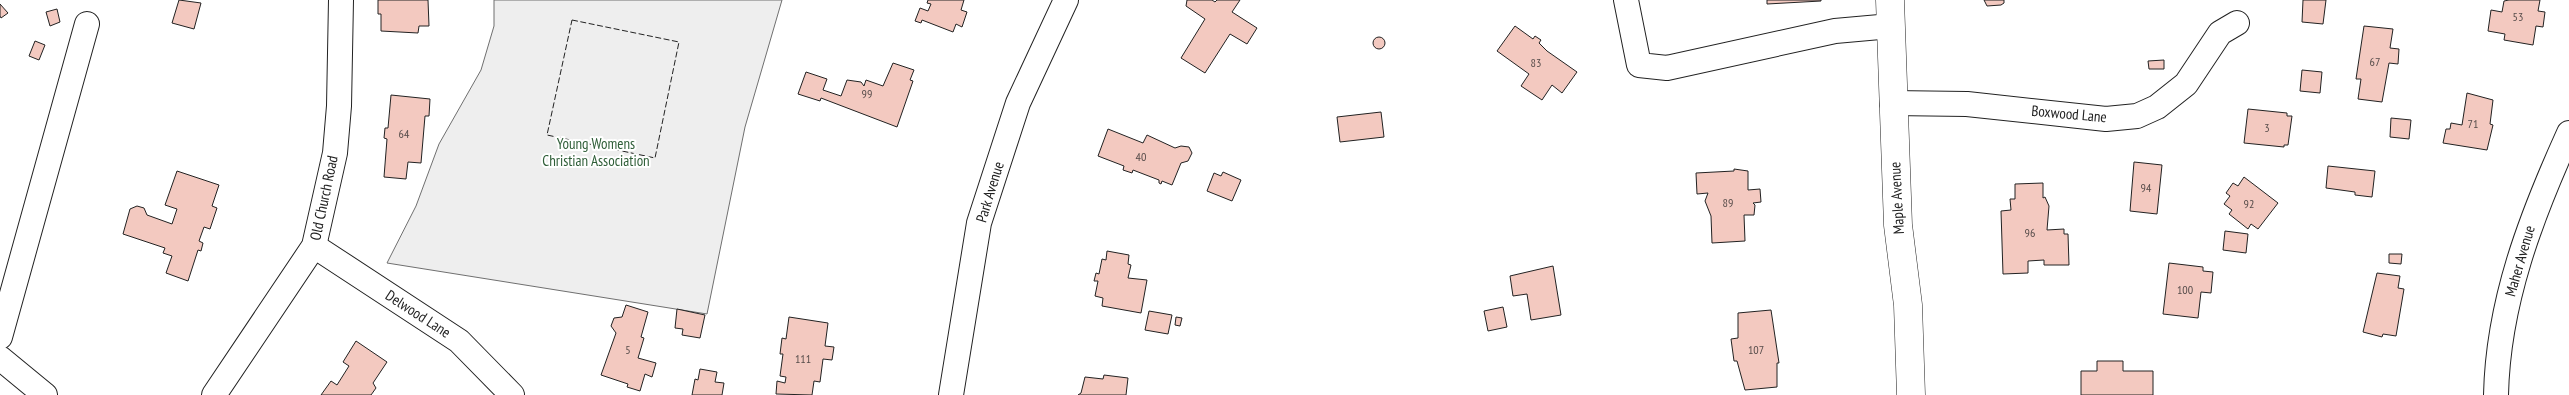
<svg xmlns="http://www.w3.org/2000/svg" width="2569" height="395" font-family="'PT Sans Narrow',sans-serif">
  <rect width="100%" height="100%" fill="#fff"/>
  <!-- green -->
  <path fill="#eee" stroke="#6f6f6f" d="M494 0H782L745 127 707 314 387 263 416 206 439 144 481 70 494 26Z"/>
  <!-- building -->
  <g fill="#f3c9c0" stroke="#222">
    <path d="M179 0 201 3 194 29 172 23Z"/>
    <path d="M378 0H428L429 26H419L418 33 381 31V14H378Z"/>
    <path d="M928 0H964L961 10 967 12 962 27 956 24 953 32 922 20 921 23 915 21 920 8 928 11 931 4 927 3Z"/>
    <path d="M1187 0H1212L1215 2 1217 0H1240L1232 12 1257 28 1247 44 1230 34 1205 73 1181 58 1205 19 1186 6Z"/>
    <path d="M1767 0H1821V1L1767 4Z"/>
    <path d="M1984 0H2004V3L2001 5 1987 6Z"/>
    <path d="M2326 0 2323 24 2302 22 2303 0Z"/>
    <path d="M2509 0H2540L2538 11 2545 12 2543 27 2536 26 2533 45 2504 40 2505 34 2488 31 2491 10 2502 12 2504 1Z"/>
    <path d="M0 4 8 13 1 18 0 16Z"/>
    <path d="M57 9 60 22 50 26 46 12Z"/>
    <path d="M1515 26 1533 39 1535 36 1541 40 1539 43 1547 51 1577 72 1562 93 1552 85 1542 100 1521 86 1529 74 1497 51Z"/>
    <path d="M2364 26 2393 29 2390 48 2399 49 2398 64 2389 63 2382 102 2358 99 2361 79H2356Z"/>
    <circle cx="1379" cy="43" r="6"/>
    <path d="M35 41 45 45 39 60 29 56Z"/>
    <path d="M2164 60V69H2149L2148 61Z"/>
    <path d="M893 63 914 70 910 80 913 81 897 127 821 98 820 101 798 94 806 72 827 79 823 90 841 96 847 80 861 82 864 86 866 80 883 86Z"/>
    <path d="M2302 70 2322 72 2320 93 2300 91Z"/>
    <path d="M2467 93 2493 100 2490 124 2493 125 2487 150 2443 143 2446 129H2450L2451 123 2462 125Z"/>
    <path d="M391 95 430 99 429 116H425L421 163 408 162 406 179 384 177 387 139 384 138 385 128H388Z"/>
    <path d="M2248 109 2287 113V116H2292L2288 145H2284V147L2244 143Z"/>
    <path d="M1381 112 1384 137 1340 142 1337 117Z"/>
    <path d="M2391 118 2411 120 2409 139 2390 137Z"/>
    <path d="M1108 129 1143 143 1147 135 1175 148 1181 146 1189 147 1192 153 1188 161 1181 163 1172 185 1162 181 1161 184 1159 183V180L1133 170 1132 173 1123 170 1124 166 1098 156Z"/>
    <path d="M2134 162 2162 165 2157 214 2130 211Z"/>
    <path d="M2328 166 2375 171 2372 197 2355 195V192L2326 188Z"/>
    <path d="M1734 169 1748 171V190L1760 189 1761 202 1753 203 1755 205 1754 215H1744L1745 241 1712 243 1711 216 1705 201 1708 193 1697 194 1696 173 1734 171Z"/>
    <path d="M177 171 219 185 212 206 217 208 210 229 204 227 199 241 203 243 201 251 198 250 188 281 166 273 172 256 163 253 165 248 123 234 130 209 137 206 144 208 147 215 172 224 177 209 165 205Z"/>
    <path d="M1223 172 1241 180 1232 201 1207 191 1214 173 1221 176Z"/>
    <path d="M2244 177 2278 203 2258 229 2251 224 2248 229 2229 214 2232 210 2224 204 2230 196 2226 193 2233 183 2238 186Z"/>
    <path d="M2043 183V198L2045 197 2049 206 2047 230 2064 229V234H2068L2069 265H2044V260L2028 261V273L2003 274 2001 211 2011 210 2010 199H2015V184Z"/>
    <path d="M2225 231 2248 234 2246 253 2223 250Z"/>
    <path d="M1107 251 1129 255 1128 264 1131 265 1128 278 1147 280 1141 313 1102 306 1103 298 1095 296 1098 281H1094L1096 273 1099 274 1102 259 1106 260Z"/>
    <path d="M2389 254H2402L2401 264 2389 263Z"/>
    <path d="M2169 263 2203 267V271L2213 272 2211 293 2201 292 2198 318 2163 314Z"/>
    <path d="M1553 266 1561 315 1531 320 1527 294 1513 296 1510 276Z"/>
    <path d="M2377 273 2400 276 2398 288 2404 289 2396 336 2383 334 2382 337 2363 332Z"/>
    <path d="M626 305 648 312 641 337 644 338 638 358 656 363 652 377 645 374 640 391 627 387 628 384 601 375 616 333 611 326 614 318 622 317Z"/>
    <path d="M1503 307 1507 327 1488 331 1484 311Z"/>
    <path d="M677 309 705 315 700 338 682 335 683 329 675 328Z"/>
    <path d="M1771 310 1779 363H1777V387L1745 390 1737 361H1734L1731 339 1738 338V313Z"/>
    <path d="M1149 311 1172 315 1168 334 1145 330Z"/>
    <path d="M789 317 828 323 825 346 834 347 832 360 823 359 820 382 814 381 812 395 776 394 777 381 785 383 786 377 780 376 783 354H780L782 338 786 339Z"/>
    <path d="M1176 317 1182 318 1180 326 1175 325Z"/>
    <path d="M356 341 387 362 373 383 376 388 371 395H321L331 381 337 385 349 366 343 362Z"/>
    <path d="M2097 361H2123V371H2153V395H2081V371H2097Z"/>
    <path d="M700 369 717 372 715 382 724 383 722 395H692L695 379 698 380Z"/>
    <path d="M1104 375 1128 378 1126 395H1078L1081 393 1085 377 1103 379Z"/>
  </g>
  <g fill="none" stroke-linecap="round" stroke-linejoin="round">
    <!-- minor casing -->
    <g stroke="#222" stroke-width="26">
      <g id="minor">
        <path d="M1626 0 1639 65 1667 68 1835 31 1891 26"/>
        <path d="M1892 103 1967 104 2106 119 2137 116 2157 107 2186 84 2220 33 2237 23"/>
        <path d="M314 246 459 341 512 395"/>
        <path d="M0 337 87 24"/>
        <path d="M0 358 45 395"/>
        <path d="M214 395 314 246 335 153 339 106 341 0"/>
        <path d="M951 395 979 223 1018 103 1066 0"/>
        <path d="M2496 395C2498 302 2531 217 2569 133"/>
      </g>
    </g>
    <!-- major casing -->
    <g stroke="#222" stroke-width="29">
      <path id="major" d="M1890 0 1898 225 1908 305 1911 395"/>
    </g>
    <!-- minor -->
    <use href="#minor" stroke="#fff" stroke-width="24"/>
    <!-- major -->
    <use href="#major" stroke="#fff" stroke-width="28"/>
    <!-- fence -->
    <path stroke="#222" stroke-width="1" stroke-dasharray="6 2.5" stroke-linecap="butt" d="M572 20 679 42 655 158 547 135Z"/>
  </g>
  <g text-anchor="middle" stroke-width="4" stroke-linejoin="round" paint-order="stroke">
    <!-- number labels -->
    <g font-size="12" fill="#564c4a">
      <text x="2518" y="21">53</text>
      <text x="2375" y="66">67</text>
      <text x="1536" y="67">83</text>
      <text x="867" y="98">99</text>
      <text x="2473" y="128">71</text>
      <text x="2267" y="132">3</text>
      <text x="404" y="138">64</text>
      <text x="1141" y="161">40</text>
      <text x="2146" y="192">94</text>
      <text x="1728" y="207">89</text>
      <text x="2249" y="208">92</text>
      <text x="2030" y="237">96</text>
      <text x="2185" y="294">100</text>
      <text x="628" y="354">5</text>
      <text x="1756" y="354">107</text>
      <text x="803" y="363">111</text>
    </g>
    <!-- street labels -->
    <g font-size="15" fill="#222" stroke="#fff">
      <text transform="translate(2069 114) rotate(5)" y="5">Boxwood Lane</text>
      <text transform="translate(990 192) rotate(-73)" y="5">Park Avenue</text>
      <text transform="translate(324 198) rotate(-78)" y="5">Old Church Road</text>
      <text transform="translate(1897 198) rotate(-93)" y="5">Maple Avenue</text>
      <text transform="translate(2520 261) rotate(-74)" y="5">Maher Avenue</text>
      <text transform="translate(418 314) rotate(33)" y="5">Delwood Lane</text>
    </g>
    <!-- park labels -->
    <g font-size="15" fill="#2f5e38" stroke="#fff">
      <text x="596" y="149">Young Womens<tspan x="596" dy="17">Christian Association</tspan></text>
    </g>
  </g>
</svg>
